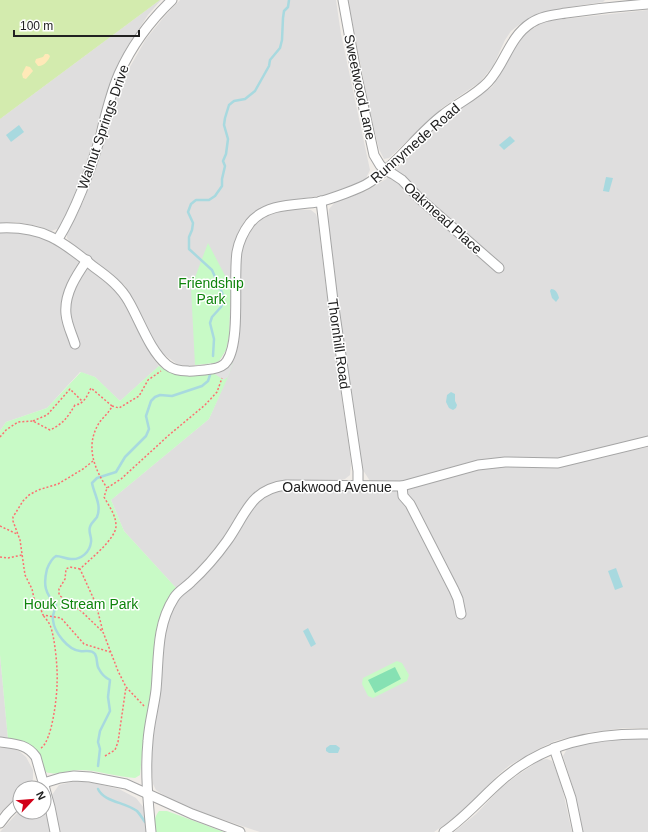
<svg xmlns="http://www.w3.org/2000/svg" width="648" height="832" font-family="Arial,sans-serif">
  <rect width="100%" height="100%" fill="#f1ede8"/>
  <!-- residential -->
  <g fill="#dfdede">
    <path d="M160 0H161L148 15 127 47 116 68 106 95 88 158 72 201 60 227 57 229 51 231 38 226 17 222 0 223V119Z"/>
    <path d="M180 0H336L341 34 370 170 365 180 357 184 326 195 278 202 267 206 245 220 236 237 232 261 230 313 229 336 226 350 219 361 214 363 187 366 177 364 162 353 155 343 125 286 72 244 67 238V234L83 202 98 163 117 93 127 72 146 39 164 17Z"/>
    <path d="M348 0H605L603 2 563 8 537 14 520 24 511 31 505 40 493 66 480 82 442 108 389 158 384 159 379 149 369 108Z"/>
    <path d="M648 10V438L607 446 557 458H501L486 459 399 482 373 483 370 481 361 467 335 282 328 220 329 209 337 200 366 191 386 179 401 165 414 150 450 114 492 87 500 75 515 47 522 37 531 30 542 23 555 20Z"/>
    <path d="M295 209 311 210 316 214 318 221 327 296 350 454 351 465 350 475 345 479 334 482 282 481 274 483 265 487 249 498 223 539 196 570 177 589 124 531 111 500 209 419 230 371 235 353 240 263 241 254 245 239 257 223 262 219 275 213Z"/>
    <path d="M22 232 47 240 67 251 93 272 110 284 126 303 154 360 159 366 120 401 95 377 80 372 47 408 6 422 0 431V233Z"/>
    <path d="M648 447V728H624L586 733 555 741 540 748 510 765 499 774 464 811 434 832H260L201 812 168 798 156 790 153 784 151 758 153 740 159 699 162 644 172 608 178 599 251 508 266 496 283 488 400 490 419 486 473 470 629 451Z"/>
    <path d="M0 655 8 739 0 738Z"/>
    <path d="M621 739H648V832H583L575 794 563 756 567 749 572 747 592 742Z"/>
    <path d="M0 748H11L19 751 26 757 33 770V778L32 783 27 788H20V793L0 813Z"/>
    <path d="M547 759 552 761 554 765 561 783 572 832H454L476 814 501 788 515 777 540 760Z"/>
    <path d="M76 781 93 783 119 789 136 798 144 808 148 832H60L52 795 59 785Z"/>
    <path d="M44 807 51 832H0L20 810V812H44Z"/>
  </g>
  <!-- grass -->
  <path fill="#d3ebae" d="M0 0H160L0 119Z"/>
  <!-- sand -->
  <g fill="#ffe9b8">
    <path d="M45 54H48L50 56C49 60 43 67 38 66L35 62 36 59 43 57Z"/>
    <path d="M26 66 30 67 33 71 26 79 23 78 22 74Z"/>
  </g>
  <!-- park -->
  <g fill="#c8fac6">
    <path d="M208 243 231 287 229 336 226 350 219 361 214 363 195 365 191 288Z"/>
    <path d="M233 363 228 377 209 419 111 500 124 531 177 589 156 638 153 658 151 699 143 744 140 775 135 778C116 777 98 770 79 770 68 770 56 776 46 772L43 767 8 739 0 655V431L6 422 47 408 81 372 95 377 120 401 159 366 165 370 177 373 225 369Z"/>
    <path d="M397 661 402 663 409 675 407 681 373 698 368 696 362 684 363 678Z"/>
    <path d="M159 811H167L224 832H154C153 824 154 818 159 811Z"/>
  </g>
  <!-- pitch -->
  <path fill="#86e1b3" d="M395 667 401 679 375 693 368 680Z"/>
  <!-- parking -->
  <path fill="#e1e1e1" d="M233 363 228 377 224 380 213 373 225 369Z"/>
  <!-- water -->
  <g fill="#a8d9df">
    <path d="M19 125 24 132 11 142 6 135Z"/>
    <path d="M510 136 515 141 504 150 499 145Z"/>
    <path d="M606 177 613 178 609 192 603 191Z"/>
    <path d="M551 289C556 289 558 294 559 298L556 302 552 298 550 291Z"/>
    <path d="M451 392 455 394V401L457 405 456 408 453 410 449 408 446 402 447 395Z"/>
    <path d="M616 568 623 587 615 590 608 571Z"/>
    <path d="M308 628 316 644 311 647 303 631Z"/>
    <path d="M336 745 340 748 338 753H329L326 751V748L330 745Z"/>
  </g>
  <g fill="none" stroke-linecap="round" stroke-linejoin="round">
    <!-- stream -->
    <g stroke="#a8d9df" stroke-width="2.5">
      <path d="M213 356 214 339 210 323 212 317 221 307 223 301V295L212 270 189 249V237L192 230 193 223 188 212 191 204 196 200H209L215 196 222 186V179L225 166 223 161 226 154 228 139 224 125 225 118 229 105 234 101 245 99 255 91 269 66 270 60 280 48 282 40 283 18 284 11 288 7 289 0"/>
      <path d="M98 766 100 749 98 742 100 731 110 711 108 697 110 680C106 678 101 673 99 669 96 665 98 659 95 654 91 649 86 652 80 651 68 650 54 632 53 620 52 614 55 611 56 605 45 593 43 585 47 569 49 564 51 559 56 556 61 556 66 559 71 559 81 560 90 552 91 542 92 537 88 532 90 527 91 523 95 520 97 517 102 505 94 494 92 483L97 478 116 472 125 457 146 436 149 429 146 416 151 401 155 397 160 395 172 396 202 386 208 381 210 375"/>
      <path d="M98 789C104 802 125 802 137 811 140 814 142 818 145 822"/>
    </g>
    <!-- minor casing -->
    <g stroke="#a5a5a5" stroke-width="11">
      <g id="minor">
        <path d="M343 0 356 72 374 155 380 165 385 170 393 174 402 180 420 199 499 268"/>
        <path d="M321 201 333 301 358 471V487"/>
        <path d="M0 228C43 226 62 241 94 267 108 277 121 287 129 302 140 321 150 351 167 365 178 374 198 371 212 369 218 368 224 366 227 361 241 341 233 277 237 252 239 241 244 231 250 223 266 203 296 205 318 202 328 200 362 188 370 182 398 164 417 134 444 114 458 103 476 95 488 82 505 64 509 37 531 23 541 16 554 15 566 13 593 9 620 6 648 4"/>
        <path d="M58 239C75 212 91 169 100 138 105 117 110 95 119 74 131 47 150 21 172 0"/>
        <path d="M75 344C72 334 67 325 66 314 64 294 76 276 87 260"/>
        <path d="M402 486 403 496 410 504 454 590 458 599 461 614"/>
        <path d="M0 742C15 744 27 744 36 757L50 807 55 832"/>
        <path d="M554 748 571 798 578 832"/>
        <path d="M38 788 47 782 60 778 74 776 90 777 126 784 192 814 240 832"/>
        <path d="M0 823 7 814 20 801"/>
        <path d="M151 832C148 802 145 771 148 741 149 724 154 707 156 690 159 659 156 626 174 598 178 591 185 588 191 582 204 570 217 555 227 541 245 516 250 489 286 485L402 486 478 465 505 462 558 463 648 441"/>
        <path d="M444 832C467 816 482 797 503 779 545 743 594 733 648 734"/>
      </g>
    </g>
    <!-- path -->
    <g stroke="#fc6f70" stroke-width="1.5" stroke-dasharray="2 2" stroke-linecap="butt">
      <path d="M112 406 119 408 139 396 148 380 161 371"/>
      <path d="M33 421 47 415 70 389 82 401"/>
      <path d="M0 437 6 430 18 422 33 421 50 430C64 423 67 418 75 405 84 404 87 396 91 388L112 406C109 413 103 417 99 423 85 446 94 468 107 488"/>
      <path d="M93 461 83 469 58 484 38 490 29 495 23 501 13 517V521L20 540 25 575 32 589 35 603 40 607 43 615 61 618 84 644 110 652"/>
      <path d="M0 526 17 534"/>
      <path d="M0 557 8 558 22 555"/>
      <path d="M80 569 70 567 66 569 65 579 59 589V595L69 603 81 611 103 632"/>
      <path d="M144 706 126 687 118 671 103 632 96 604 80 569C89 560 116 539 116 526 116 515 109 506 104 497L107 488 121 479 169 435 205 405 217 392 222 378"/>
      <path d="M41 748C52 741 57 697 57 684 58 670 55 637 50 625 48 621 45 618 43 615"/>
      <path d="M105 756 115 750 118 742 126 687"/>
    </g>
    <!-- minor -->
    <use href="#minor" stroke="#fff" stroke-width="9"/>
  </g>
  <g text-anchor="middle" stroke-width="3" stroke-linejoin="round" paint-order="stroke">
    <!-- street labels -->
    <g font-size="14" fill="#212121" stroke="#fff">
      <text transform="translate(360 87) rotate(78)" y="5">Sweetwood Lane</text>
      <text transform="translate(103 127) rotate(-71)" y="5">Walnut Springs Drive</text>
      <text transform="translate(415 143) rotate(-41)" y="5">Runnymede Road</text>
      <text transform="translate(443 218) rotate(42)" y="5">Oakmead Place</text>
      <text transform="translate(339 344) rotate(82)" y="5">Thornhill Road</text>
      <text x="337" y="492">Oakwood Avenue</text>
    </g>
    <!-- park labels -->
    <g font-size="14" fill="#0e840b" stroke="#fff">
      <text x="211" y="288">Friendship<tspan x="211" dy="16">Park</tspan></text>
      <text x="81" y="609">Houk Stream Park</text>
    </g>
  </g>
  <!-- north arrow -->
  <g transform="translate(32 800) rotate(64)"><circle r="19" fill="#ffffff" stroke="#a6a6a6"/>
  <path d="M0-3L7 15L0 10L-7 15Z" fill="#d20018"/>
  <text y="-6" font-size="11" font-weight="bold" text-anchor="middle" fill="#212121">N</text>
  </g>
  <!-- scale -->
  <path d="M14 30v6h125v-6" fill="none" stroke="#212121" stroke-width="2"/>
  <text x="20" y="30" font-size="12" fill="#212121" stroke="#ffffff" stroke-width="3" paint-order="stroke">100 m</text>
</svg>
